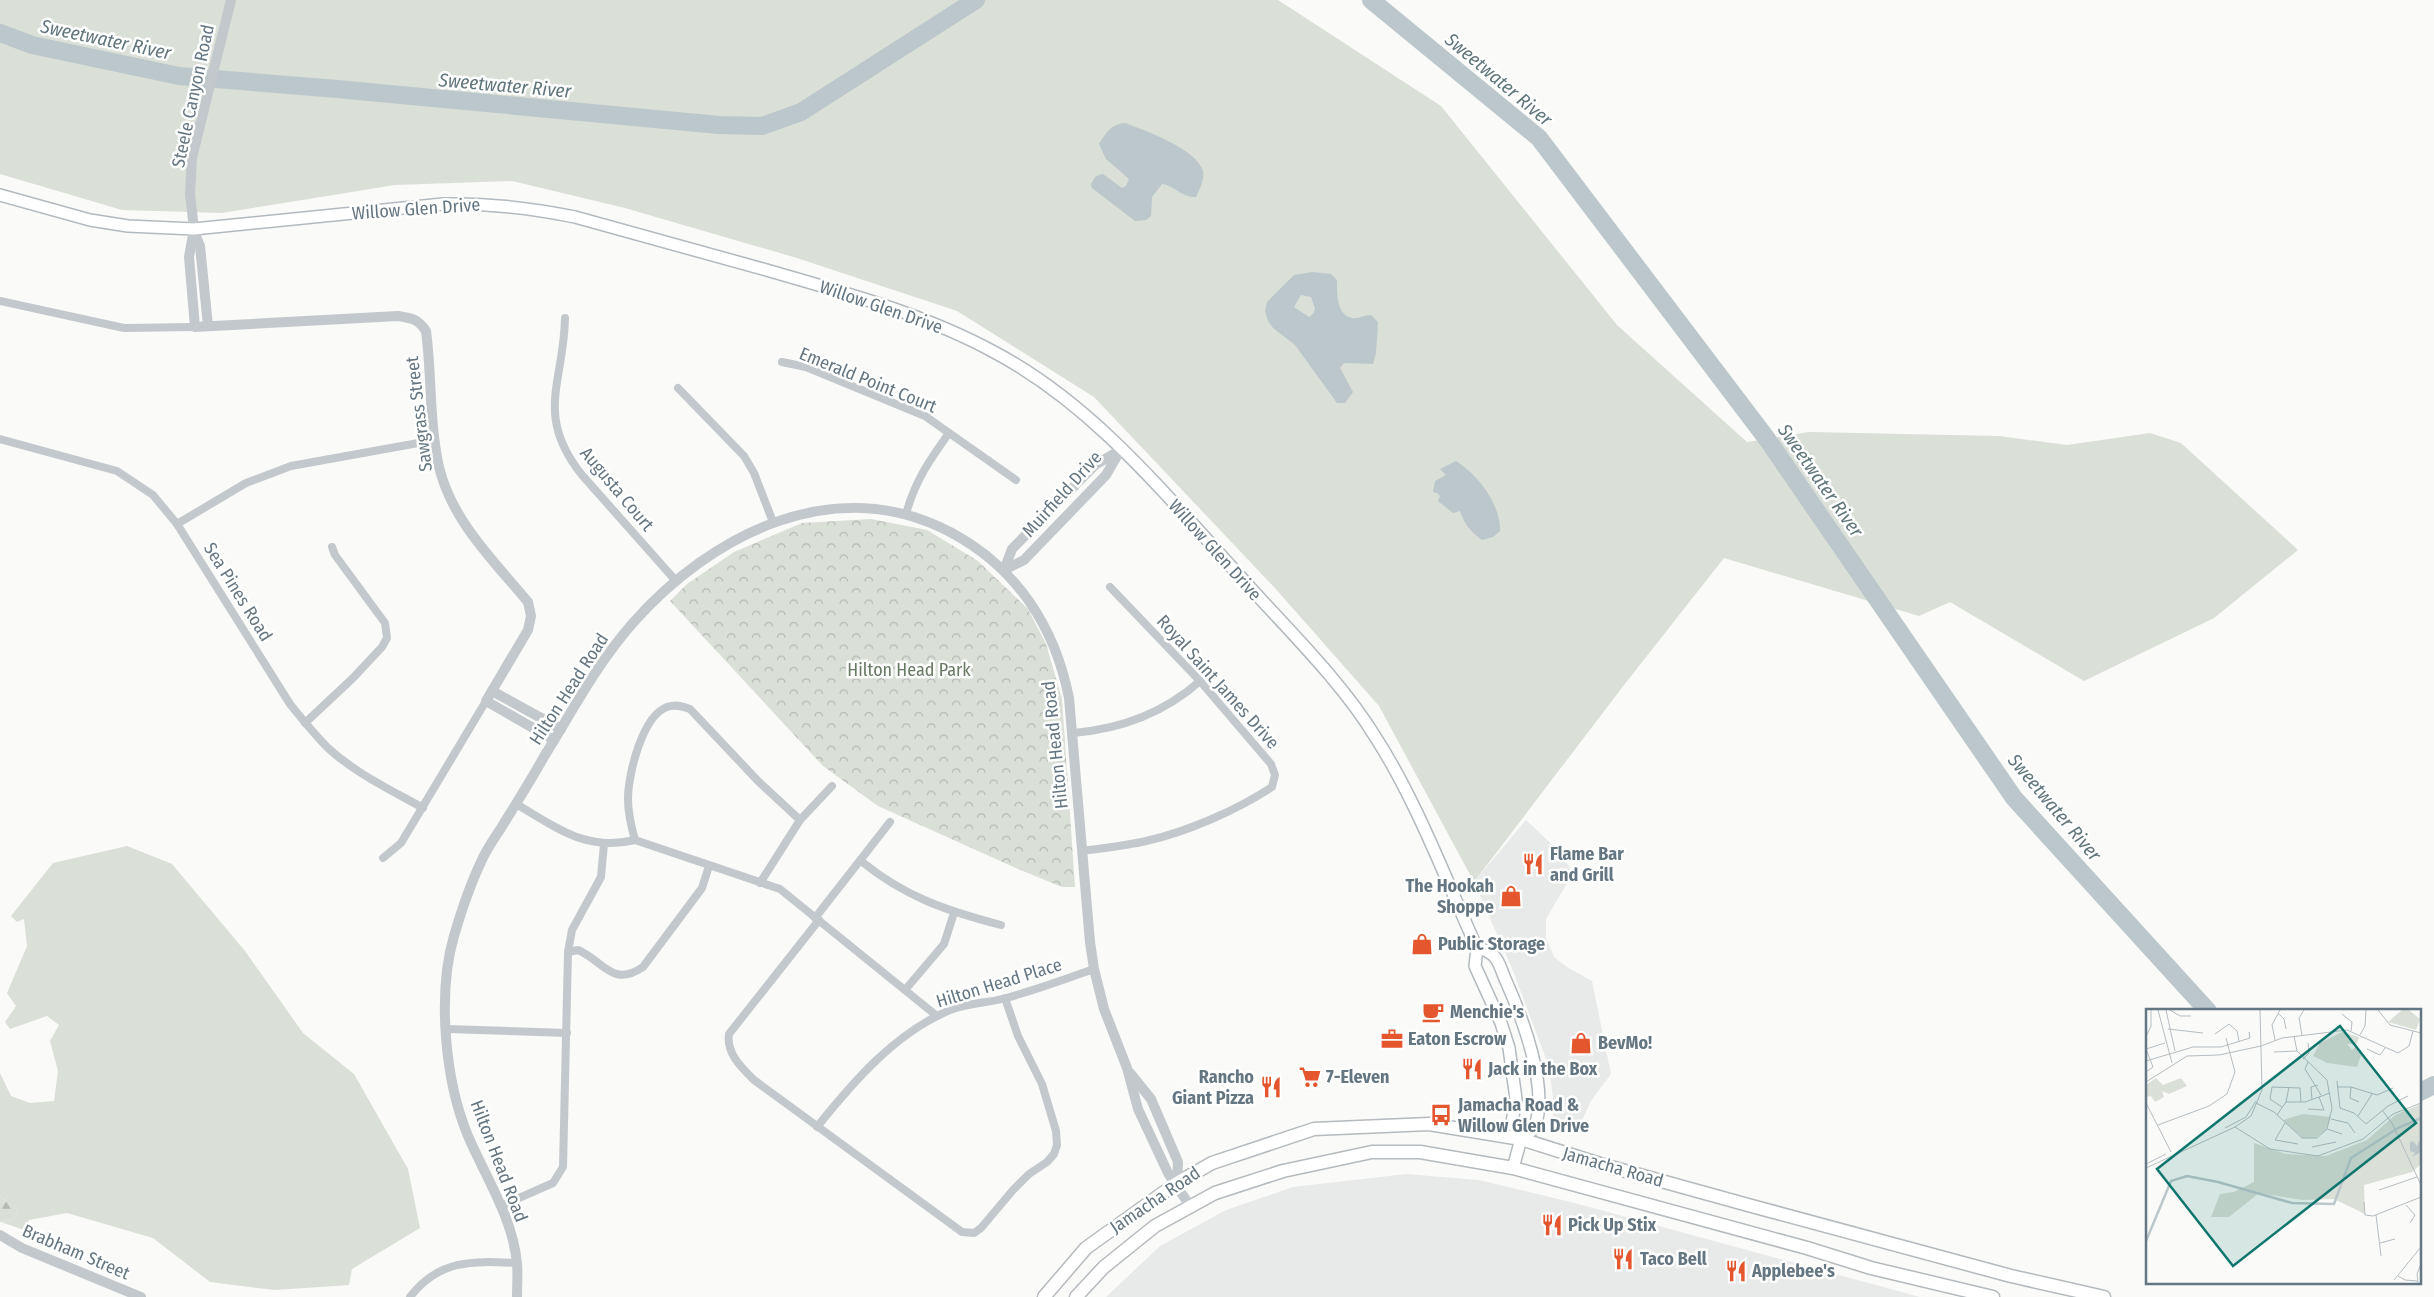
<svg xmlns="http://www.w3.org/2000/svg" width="2434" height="1297" font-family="'Fira Sans Condensed',sans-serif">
  <defs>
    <pattern id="forest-firs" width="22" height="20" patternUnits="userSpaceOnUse" patternTransform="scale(1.25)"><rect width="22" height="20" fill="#dadfd7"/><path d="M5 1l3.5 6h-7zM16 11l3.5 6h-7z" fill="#b4b9b4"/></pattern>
    <pattern id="park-crowns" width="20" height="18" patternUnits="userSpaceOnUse" patternTransform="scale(1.25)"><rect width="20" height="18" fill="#dadfd7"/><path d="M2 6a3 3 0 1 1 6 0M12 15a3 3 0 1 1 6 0" fill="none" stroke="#b4b9b4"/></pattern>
  </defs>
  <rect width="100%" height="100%" fill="#fafaf8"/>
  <!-- built -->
  <g fill="#e8e9e9">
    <path d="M1526 820 1560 852 1573 873 1546 919V938L1554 957 1567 967 1592 981 1611 1074 1591 1101 1576 1133 1553 1126V1098L1549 1067 1513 971 1474 882Z"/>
    <path d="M1406 1174 1479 1180 1571 1202 1920 1297H1106L1160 1246 1226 1210 1293 1187Z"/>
  </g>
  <!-- grass -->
  <g fill="#dadfd7">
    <path d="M0 0H1278L1441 106 1617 325 1747 442 1809 432 1999 436 2067 445 2150 433 2181 443 2298 550 2214 618 2084 681 1950 602 1919 616 1724 558 1624 685 1474 882 1379 706 1274 587 1094 397 957 311 797 258 625 208 512 181 395 185 222 213 122 210 0 174Z"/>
    <path d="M127 846 172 864 245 951 303 1033 354 1074 408 1169 420 1228 352 1269 349 1285 275 1290 210 1282 153 1238 67 1213 29 1220 24 1230 1 1222 13 1220 17 1210 0 1196V1073L11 1096 30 1103 54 1101 58 1071 50 1041 59 1025 47 1016 10 1029 5 1022 16 1006 7 993 27 946 24 919 17 922 11 916 53 863Z"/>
  </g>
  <!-- forest -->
  <path fill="url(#forest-firs)" d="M0 1196 17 1210 13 1220 0 1222Z"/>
  <!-- park -->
  <path fill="url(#park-crowns)" d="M871 519 927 530 978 561 1028 609 1046 644 1062 699 1075 887H1062L1018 869 878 806 823 766 670 601 687 584 734 552 802 523Z"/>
  <!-- water -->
  <g fill="#bbc7cb" fill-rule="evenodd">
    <path d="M1125 123C1144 130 1197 149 1203 171 1205 180 1199 190 1196 197 1182 198 1174 185 1162 184L1152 197 1151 216 1146 220 1135 221 1092 188 1091 184 1096 176 1103 174 1122 188 1126 186 1129 179 1106 159 1099 144C1106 133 1111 124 1125 123Z"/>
    <path d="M1313 272 1331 274 1337 280C1337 292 1336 315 1352 318 1357 319 1365 315 1371 315L1378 322 1376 353 1373 364 1344 363 1340 368 1353 392 1345 403H1337L1295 345 1273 328 1268 321 1265 311 1267 302 1294 275ZM1301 295 1311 297 1315 309 1313 314 1309 317 1294 307Z"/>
    <path d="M1456 461C1477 474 1501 504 1500 531L1493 537 1482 540C1470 531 1465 525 1460 511L1453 513 1438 501 1440 496 1437 493 1433 492 1435 481 1446 475 1440 469Z"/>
  </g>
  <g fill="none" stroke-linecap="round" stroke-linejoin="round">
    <!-- river -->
    <g stroke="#bbc7cb" stroke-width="18">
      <path d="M1371 0 1539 138 1767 439 2014 798 2208 1011"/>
      <path d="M0 33 32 45 179 76 337 89 719 125 762 126 801 112 976 0"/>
      <path d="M2420 1092 2434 1085"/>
    </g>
    <!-- secondary casing -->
    <g stroke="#b3babf" stroke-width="14">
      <g id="secondary">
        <path d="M0 195 90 220 128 226 194 229 443 204C488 203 531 208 575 217 640 235 705 253 770 271 846 293 924 314 994 352 1096 406 1169 499 1246 583 1291 633 1341 681 1376 738 1416 800 1446 880 1477 948L1475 966 1501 1023 1509 1048 1516 1099 1512 1122 1521 1139"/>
        <path d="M1477 948C1483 949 1490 952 1494 956 1500 962 1502 973 1506 981 1522 1017 1549 1087 1535 1126 1532 1133 1525 1134 1521 1139L1513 1168"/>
      </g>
    </g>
    <!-- primary casing -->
    <g stroke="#b5babe" stroke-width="15">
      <g id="primary">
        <path d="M1044 1297 1086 1248 1177 1183 1212 1163 1314 1129 1429 1124 1521 1139 1600 1164 1748 1205 2011 1276 2104 1297"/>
        <path d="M1076 1297 1104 1267 1155 1226 1215 1193 1283 1171 1372 1152H1420L1513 1168 1807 1248 1871 1268 1993 1297"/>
      </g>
    </g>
    <!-- minor -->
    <g stroke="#c3c8cc" stroke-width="8">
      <path d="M0 301 124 328 195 327"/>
      <path d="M565 318C564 382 534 415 582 475L676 581"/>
      <path d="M782 362 806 367 925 416 1016 480"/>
      <path d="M678 388 744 456 754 473 773 522"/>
      <path d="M0 439 117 471 153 495 177 524 290 704C302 719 314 734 328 748 355 773 391 790 423 808"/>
      <path d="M906 514C915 481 929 461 949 433"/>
      <path d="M177 524 246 483 291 466 435 440"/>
      <path d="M305 723 353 678 382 647 387 638 385 623 335 555 332 547"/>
      <path d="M1073 733C1121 729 1164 713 1200 681"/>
      <path d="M516 804C556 827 586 852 635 840"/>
      <path d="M635 840 780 889 937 1016"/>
      <path d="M635 840C631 826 628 814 628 799 628 775 642 716 667 707 675 704 682 706 690 709L758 781 800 820"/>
      <path d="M1082 851C1103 848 1125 846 1146 841 1187 832 1237 810 1272 787L1275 775 1271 764 1200 681 1110 587"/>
      <path d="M383 858 401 843 486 701"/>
      <path d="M861 861C905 897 947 911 1001 925"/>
      <path d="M760 883 800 820 832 786"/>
      <path d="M815 918 890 822"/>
      <path d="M819 920 729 1034C726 1053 741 1067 754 1080L962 1232 974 1233 981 1228 1013 1190 1029 1174 1047 1162 1054 1154 1057 1145 1056 1131 1042 1084 1018 1036 1005 998"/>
      <path d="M568 952 578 950C604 961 612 988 643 967L702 888 709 866"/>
      <path d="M905 990 944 944 954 913"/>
      <path d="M447 1029 567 1033"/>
      <path d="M817 1127C853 1082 895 1033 950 1010 968 1003 988 1003 1006 998 1036 990 1065 979 1094 969"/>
      <path d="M501 1206 553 1183 563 1167 568 952 572 930 601 877 604 844"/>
      <path d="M410 1297C439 1259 473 1261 517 1263"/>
    </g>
    <!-- tertiary -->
    <g stroke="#c3c8cc" stroke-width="10">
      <path d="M231 0 192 158 190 194 194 229 189 257 195 327 398 316C412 318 418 319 426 331 432 376 429 422 439 467 452 521 494 561 528 602L531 616 528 630 486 701 554 740"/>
      <path d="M194 231 200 246 208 326"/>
      <path d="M1004 570 1012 549 1095 465 1122 449"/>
      <path d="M1004 570 1024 560 1106 475 1121 449"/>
      <path d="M492 691 561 729"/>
      <path d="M1130 1073 1151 1099 1178 1162 1177 1183"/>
      <path d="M0 1235 22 1248 141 1297"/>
      <path d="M517 1297C517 1286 518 1275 517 1264 513 1218 486 1178 468 1136 445 1081 437 994 454 936 461 912 470 885 481 862 486 850 494 839 501 828 516 804 531 780 545 755 573 710 597 664 632 624 712 533 836 471 952 533 1017 568 1055 627 1069 698L1090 942 1094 969 1104 1009 1127 1068 1138 1109 1168 1173 1190 1206"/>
    </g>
    <!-- secondary -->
    <use href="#secondary" stroke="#fff" stroke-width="11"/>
    <!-- primary -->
    <use href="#primary" stroke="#fff" stroke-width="12"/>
  </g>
  <!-- icons -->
  <defs>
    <g id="restaurant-bare" transform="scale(1.725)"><path d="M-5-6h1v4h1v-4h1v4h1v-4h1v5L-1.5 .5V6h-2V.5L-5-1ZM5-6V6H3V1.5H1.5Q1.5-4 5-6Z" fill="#e4572e" stroke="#fff" stroke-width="2.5" paint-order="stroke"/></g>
    <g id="shop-bare" transform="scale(1.725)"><path d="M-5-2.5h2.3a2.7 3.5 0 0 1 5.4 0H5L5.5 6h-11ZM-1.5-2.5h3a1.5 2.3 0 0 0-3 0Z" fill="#e4572e" stroke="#fff" stroke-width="2.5" paint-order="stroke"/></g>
    <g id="cafe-bare" transform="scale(1.725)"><path d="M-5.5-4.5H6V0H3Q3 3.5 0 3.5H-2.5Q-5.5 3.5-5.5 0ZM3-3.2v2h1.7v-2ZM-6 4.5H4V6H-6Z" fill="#e4572e" stroke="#fff" stroke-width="2.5" paint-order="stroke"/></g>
    <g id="office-bare" transform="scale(1.725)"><path d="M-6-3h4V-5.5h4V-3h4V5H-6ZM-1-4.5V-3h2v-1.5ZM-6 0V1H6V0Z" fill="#e4572e" stroke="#fff" stroke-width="2.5" paint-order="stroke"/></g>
    <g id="supermarket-bare" transform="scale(1.725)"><path d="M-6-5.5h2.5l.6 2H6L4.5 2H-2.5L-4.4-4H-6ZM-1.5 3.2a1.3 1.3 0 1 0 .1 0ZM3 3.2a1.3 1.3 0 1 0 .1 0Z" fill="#e4572e" stroke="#fff" stroke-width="2.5" paint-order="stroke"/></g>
    <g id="bus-bare" transform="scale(1.725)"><path d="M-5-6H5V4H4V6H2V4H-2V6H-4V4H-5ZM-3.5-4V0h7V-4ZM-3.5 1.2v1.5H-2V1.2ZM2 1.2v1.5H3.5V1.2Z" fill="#e4572e" stroke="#fff" stroke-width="2.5" paint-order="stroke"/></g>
  </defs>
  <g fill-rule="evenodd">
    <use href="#restaurant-bare" x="1533" y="864"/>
    <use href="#shop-bare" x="1511" y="896"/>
    <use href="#shop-bare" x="1422" y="944"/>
    <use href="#cafe-bare" x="1433" y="1012"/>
    <use href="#office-bare" x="1392" y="1039"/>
    <use href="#shop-bare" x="1581" y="1043"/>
    <use href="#restaurant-bare" x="1472" y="1069"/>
    <use href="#supermarket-bare" x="1310" y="1077"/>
    <use href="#restaurant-bare" x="1271" y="1087"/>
    <use href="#bus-bare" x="1441" y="1115"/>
    <use href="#restaurant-bare" x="1552" y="1225"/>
    <use href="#restaurant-bare" x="1623" y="1259"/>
    <use href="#restaurant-bare" x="1736" y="1271"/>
  </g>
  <g text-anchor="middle" stroke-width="5" stroke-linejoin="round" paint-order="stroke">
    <!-- street labels -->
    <g font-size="18" fill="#657683" stroke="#fff">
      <text transform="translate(193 96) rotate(-78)" y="6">Steele Canyon Road</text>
      <text transform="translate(416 209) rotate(-4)" y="6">Willow Glen Drive</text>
      <text transform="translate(881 307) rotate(19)" y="6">Willow Glen Drive</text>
      <text transform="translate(868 380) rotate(22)" y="6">Emerald Point Court</text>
      <text transform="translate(419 414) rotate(-97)" y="6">Sawgrass Street</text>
      <text transform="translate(617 489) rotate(50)" y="6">Augusta Court</text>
      <text transform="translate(1062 494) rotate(-48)" y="6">Muirfield Drive</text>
      <text transform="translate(1215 550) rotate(48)" y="6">Willow Glen Drive</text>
      <text transform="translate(238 592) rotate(58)" y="6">Sea Pines Road</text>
      <text transform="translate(1218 682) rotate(48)" y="6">Royal Saint James Drive</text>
      <text transform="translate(569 689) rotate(-57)" y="6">Hilton Head Road</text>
      <text transform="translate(1055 745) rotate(-96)" y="6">Hilton Head Road</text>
      <text transform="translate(999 983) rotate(-17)" y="6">Hilton Head Place</text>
      <text transform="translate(499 1161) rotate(69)" y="6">Hilton Head Road</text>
      <text transform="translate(1613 1167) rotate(16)" y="6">Jamacha Road</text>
      <text transform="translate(1155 1200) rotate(-34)" y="6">Jamacha Road</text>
      <text transform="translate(76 1252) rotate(23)" y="6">Brabham Street</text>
    </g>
    <!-- park labels -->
    <g font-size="18" fill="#687a64" stroke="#fff">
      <text x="909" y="676">Hilton Head Park</text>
    </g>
    <!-- poi labels -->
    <g font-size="18" font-weight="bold" fill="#657683" stroke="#fff" text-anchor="start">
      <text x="1550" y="860">Flame Bar<tspan x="1550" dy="21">and Grill</tspan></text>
      <text x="1494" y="892" text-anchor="end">The Hookah<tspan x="1494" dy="21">Shoppe</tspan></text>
      <text x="1438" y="950">Public Storage</text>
      <text x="1450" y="1018">Menchie's</text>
      <text x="1408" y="1045">Eaton Escrow</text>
      <text x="1598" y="1049">BevMo!</text>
      <text x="1488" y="1075">Jack in the Box</text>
      <text x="1254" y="1083" text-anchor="end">Rancho<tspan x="1254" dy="21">Giant Pizza</tspan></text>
      <text x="1326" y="1083">7-Eleven</text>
      <text x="1458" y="1111">Jamacha Road &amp;<tspan x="1458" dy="21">Willow Glen Drive</tspan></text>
      <text x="1568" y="1231">Pick Up Stix</text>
      <text x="1640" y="1265">Taco Bell</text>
      <text x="1752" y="1277">Applebee's</text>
    </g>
    <!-- water labels -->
    <g font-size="19" font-style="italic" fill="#60757c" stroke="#fff">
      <text transform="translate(106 39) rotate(12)" y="7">Sweetwater River</text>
      <text transform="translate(1499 79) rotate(40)" y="7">Sweetwater River</text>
      <text transform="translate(505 85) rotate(5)" y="7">Sweetwater River</text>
      <text transform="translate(1821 480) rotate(55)" y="7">Sweetwater River</text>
      <text transform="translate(2055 807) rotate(50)" y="7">Sweetwater River</text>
    </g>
  </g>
  <!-- overview -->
  <g transform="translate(2146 1009)">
    <rect width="275" height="275" fill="#fafaf8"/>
    <path d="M196 23 213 28 211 35H201L206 41 210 38 215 46 211 58 181 54 167 47 174 34ZM10 69 17 76 35 69 41 77 23 85 16 82 18 88 9 93 5 87 0 88V76ZM275 95V155L266 163 218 176 219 205 188 190 156 191 113 184 83 208H65L74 185 88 183 108 173V134L140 145 180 147 221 131 249 106Z" fill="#dadfd7"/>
    <path d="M256 1H263L274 10 270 21 242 13ZM157 105 185 108 179 122 169 129H157L137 111Z" fill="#dadfd7"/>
    <path d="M273 131 275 143 266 148 269 144 264 142V133L267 132 271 137Z" fill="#bbc7cb"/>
    <path fill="none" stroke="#bbc7cb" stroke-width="2.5" d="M0 232 25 172 41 167 72 173 146 194 188 195 205 149 252 119 275 109"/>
    <path fill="none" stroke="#b5bdc2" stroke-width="1" d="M12 1 26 54M20 1 29 42M24 1 34 7H45M232 1 244 16 275 24M132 4 138 10 140 20M196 5 206 13 205 22M22 20 57 24M69 25 83 15 91 22 93 32M156 26 153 9 158 1M214 26 219 17 220 1M0 28 5 17V1M129 31 126 16 134 1M115 37 136 29 201 21 252 44 263 37 267 22M0 40 7 58 0 63M0 40 19 34M221 40 234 46 239 39M128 43 151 42M157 50 163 44 162 34M0 52 47 38H75L104 29 103 23M162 53 159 60 175 86M191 72 194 99 208 104 220 115 242 97 262 87M0 73 41 47 73 46 115 37M191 78H205L231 86 247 79M205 78 204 89 213 93M166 91 165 78 172 76M140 93H159L184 84M0 94 25 143M110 94 128 103 156 129H171L181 120 186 99 181 71 151 42 148 27M136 98 124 90 126 78 154 79 155 93M162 100 178 101 173 88M236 101 246 114 275 176M131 106 140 93 143 78M212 107 226 85M185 110 202 114 209 124M139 114 129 131 152 135M12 116 63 97 81 85 89 63 80 29M89 118 124 140 172 147 217 130 247 105 275 94M79 119 100 108 110 92M181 120 196 125M166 138 190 133M0 155 20 145M0 159 89 118 105 107 116 81 114 1M233 181 271 168M218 193 219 206 227 207 275 188M260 196 269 206 264 214M230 206 235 247M234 234 249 230M252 267 259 271 271 272M248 271 275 238M272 274 271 265 275 255"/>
    <path fill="#0f766e" fill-opacity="0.15" stroke="#0f766e" stroke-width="2.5" d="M194 17 270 114 87 257 11 160Z"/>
    <rect width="275" height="275" fill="none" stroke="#657683" stroke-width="2.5"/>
  </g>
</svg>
